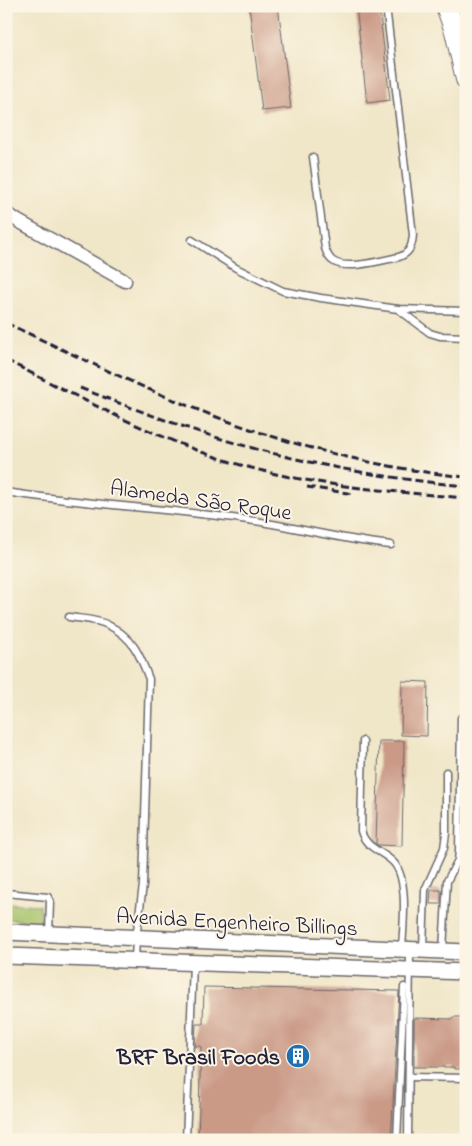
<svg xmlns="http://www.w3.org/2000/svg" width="472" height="1146" font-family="'Indie Flower',sans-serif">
  <rect width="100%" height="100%" fill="#fcf5e5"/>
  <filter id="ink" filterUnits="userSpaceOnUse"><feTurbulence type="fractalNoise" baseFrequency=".02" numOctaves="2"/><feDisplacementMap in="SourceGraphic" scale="10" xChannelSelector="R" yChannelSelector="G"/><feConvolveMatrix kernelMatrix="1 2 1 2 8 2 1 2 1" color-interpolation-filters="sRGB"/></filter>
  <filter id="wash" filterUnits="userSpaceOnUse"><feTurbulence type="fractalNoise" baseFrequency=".0096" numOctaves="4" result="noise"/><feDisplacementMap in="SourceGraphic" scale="20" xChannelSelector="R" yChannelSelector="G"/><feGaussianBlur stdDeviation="1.12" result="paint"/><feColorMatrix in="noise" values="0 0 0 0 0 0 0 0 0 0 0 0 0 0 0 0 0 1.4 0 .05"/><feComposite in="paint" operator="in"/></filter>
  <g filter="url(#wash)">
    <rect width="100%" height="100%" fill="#f0e6c8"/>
    <!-- green -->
    <path fill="#a6c167" stroke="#647251" d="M6 903 40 905 41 922 6 919Z"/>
    <g id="blocks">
      <!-- building -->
      <g fill="#ca9a87">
        <path d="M249 6H278L291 108 262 111Z"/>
        <path d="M356 6H379L390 100 367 103Z"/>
        <path d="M402 681 428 682 427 736 401 735Z"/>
        <path d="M379 741H404L402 846 378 845 376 844Z"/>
        <path d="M431 890H441V904H430Z"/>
        <path d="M204 987 399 991 391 1140H198L201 1046H195L196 1024H203Z"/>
        <path d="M453 1017H466V1069H454V1067H414V1018L453 1019Z"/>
      </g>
    </g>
  </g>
  <g filter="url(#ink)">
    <use href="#blocks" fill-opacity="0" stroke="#6a676c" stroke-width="1"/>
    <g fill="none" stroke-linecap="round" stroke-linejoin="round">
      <!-- service casing -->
      <g stroke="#6a676c" stroke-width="9">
        <g id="service">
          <path d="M313 157 325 248C327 253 328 258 333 261 346 271 383 260 399 257 410 253 412 246 413 235L386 6"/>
          <path d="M192 240 236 268 283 291 321 298 398 309 466 311"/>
          <path d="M398 309 430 333 440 336 466 337"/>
          <path d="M6 492C87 505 168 508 248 520 296 527 343 540 391 545"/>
          <path d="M69 617C81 619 97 619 108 625 133 637 140 655 149 679L143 885 136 938 135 960"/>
          <path d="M363 741 361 831C366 849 383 851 394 863 409 880 403 927 402 949"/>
          <path d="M6 893 48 897 50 901 49 933"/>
          <path d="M423 949 425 890 444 848 446 833V772"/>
          <path d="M443 950 447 881 458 860 459 851 461 718"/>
          <path d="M409 1077 466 1078"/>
          <path d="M186 1140 193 964"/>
          <path d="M397 1140 404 987"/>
          <path d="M408 1140 410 950"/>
        </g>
      </g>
      <!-- minor casing -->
      <g stroke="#6a676c" stroke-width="15">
        <path id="minor" d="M6 213 18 221 125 281"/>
      </g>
      <!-- tertiary casing -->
      <g stroke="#6a676c" stroke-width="18">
        <g id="tertiary">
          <path d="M6 932 466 952"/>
          <path d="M6 956 466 972"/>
        </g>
      </g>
      <!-- trunk casing -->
      <g stroke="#6a676c" stroke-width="22">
        <path id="trunk" d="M446 6 455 31 466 79"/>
      </g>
      <!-- service -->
      <use href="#service" stroke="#fff" stroke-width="6"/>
      <!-- minor -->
      <use href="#minor" stroke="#fff" stroke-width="12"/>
      <!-- tertiary -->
      <use href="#tertiary" stroke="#fff" stroke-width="15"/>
      <!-- trunk -->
      <use href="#trunk" stroke="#fff" stroke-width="20"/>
      <!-- rail -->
      <g stroke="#22223b" stroke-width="3" stroke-dasharray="8 4" stroke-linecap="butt">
        <path d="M6 323C81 358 155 395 233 423 308 450 386 469 466 477"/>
        <path d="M6 360C80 398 154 438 234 463 309 486 388 491 466 498"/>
        <path d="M80 388C124 405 168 422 212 436 294 462 380 478 466 486"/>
        <path d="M307 487 354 494"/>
      </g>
    </g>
  </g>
  <!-- icons -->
  <defs>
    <g id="building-disc" transform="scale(1.25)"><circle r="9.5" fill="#1f6fb2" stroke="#fcf5e5"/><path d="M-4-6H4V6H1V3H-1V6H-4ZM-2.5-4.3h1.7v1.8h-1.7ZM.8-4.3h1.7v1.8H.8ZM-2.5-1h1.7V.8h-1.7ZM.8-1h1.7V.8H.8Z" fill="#fff"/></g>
  </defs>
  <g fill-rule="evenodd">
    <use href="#building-disc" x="298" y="1056"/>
  </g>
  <g text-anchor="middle" stroke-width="4" stroke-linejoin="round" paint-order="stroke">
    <!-- street labels -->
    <g font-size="22" fill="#22223b" stroke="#fcf5e5">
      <text transform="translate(201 499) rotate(8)" y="8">Alameda São Roque</text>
      <text transform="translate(237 921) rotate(3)" y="8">Avenida Engenheiro Billings</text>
    </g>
    <!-- poi labels -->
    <g font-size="22" font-weight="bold" fill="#22223b" stroke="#fcf5e5" text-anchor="end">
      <text x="280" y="1064">BRF Brasil Foods</text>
    </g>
  </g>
  <!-- margin -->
  <rect width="472" height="1146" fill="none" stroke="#fcf5e5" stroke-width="25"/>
</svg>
